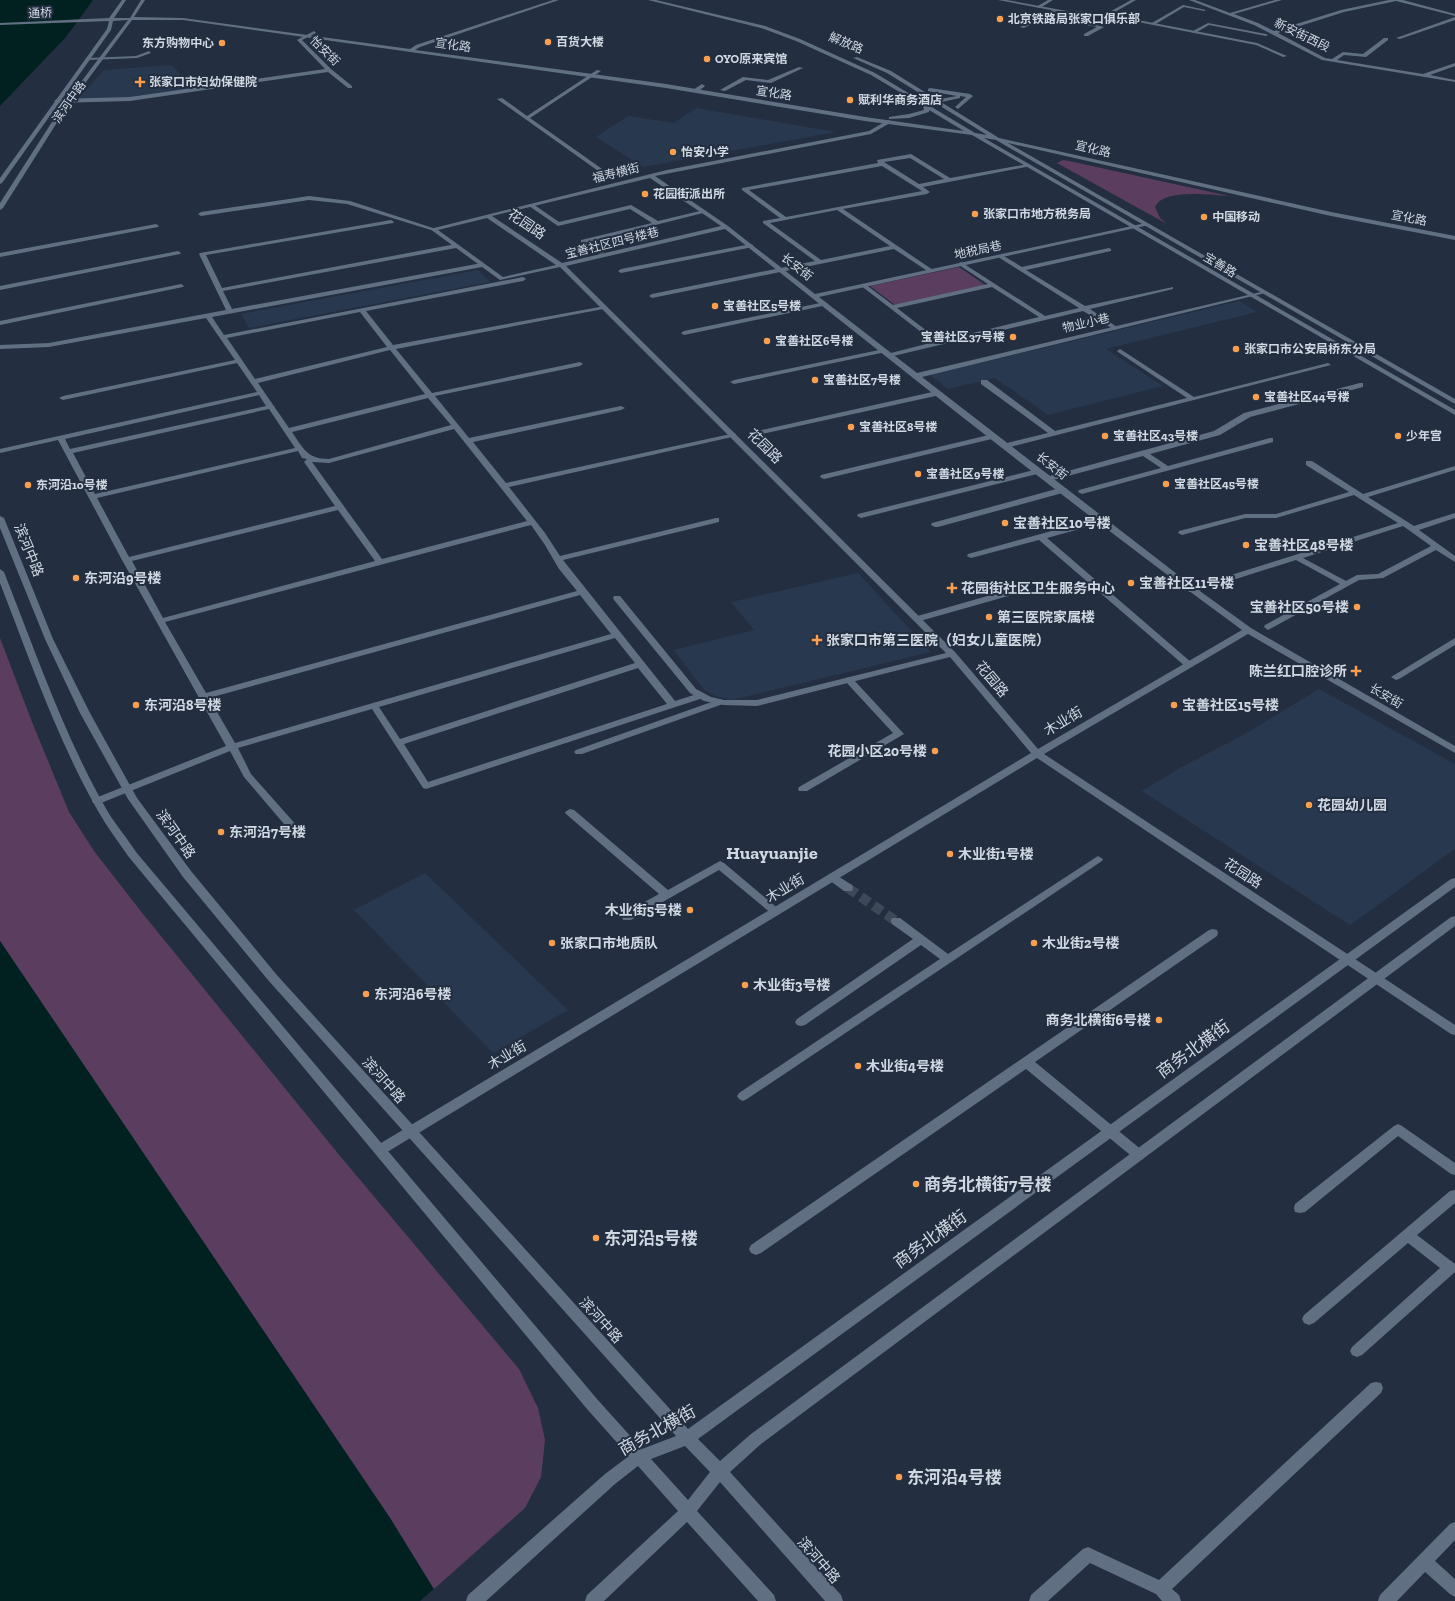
<svg xmlns="http://www.w3.org/2000/svg" width="1455" height="1601" font-family="'Zilla Slab','Noto Sans SC',serif">
  <rect width="100%" height="100%" fill="#232f40"/>
  <!-- built -->
  <g fill="#28384f">
    <path d="M172 65 193 90 129 99 79 98 104 70Z"/>
    <path d="M696 108 836 132 643 167 596 137 628 116 674 123Z"/>
    <path d="M478 270 490 282 249 328 241 314Z"/>
    <path d="M1239 301 1257 312 1106 349 1163 386 1048 415 995 378 948 389 930 375Z"/>
    <path d="M858 573 931 652 732 700 715 696 704 690 674 650 754 630 731 602Z"/>
    <path d="M1319 689 1455 764V849L1350 925 1142 791 1180 768 1250 731Z"/>
    <path d="M425 873 568 1010 493 1053 354 910Z"/>
  </g>
  <!-- green -->
  <g fill="#5b3e5f">
    <path d="M1063 160 1069 161 1229 196C1212 195 1163 188 1155 207L1160 218 1167 224 1057 163Z"/>
    <path d="M959 267 985 285 895 305 870 286Z"/>
    <path d="M0 638 32 722 69 812 94 851 143 914 340 1156 519 1369 538 1408 545 1440 541 1477 525 1508 434 1589 390 1518 0 941Z"/>
  </g>
  <!-- water -->
  <g fill="#002120">
    <path d="M0 0H93L66 37 0 106Z"/>
    <path d="M0 941 390 1518 441 1601H0Z"/>
  </g>
  <!-- pier -->
  <path fill="#232f40" d="M435 1588 443 1601H420L434 1589Z"/>
  <g fill="none" stroke-linecap="round" stroke-linejoin="round">
    <!-- minor-tunnel-far1 -->
    <path stroke="#3d4858" stroke-width="6" stroke-dasharray="6 3" stroke-linecap="butt" d="M585 242 603 254"/>
    <!-- minor-tunnel -->
    <path stroke="#3d4858" stroke-width="10" stroke-dasharray="10 5.5" stroke-linecap="butt" d="M848 888 896 921"/>
    <!-- minor -->
    <g fill="#616f83" fill-rule="evenodd">
      <path d="M1048 0H1053L1040 8 1036 7Z"/>
      <path d="M1131 0H1136L1108 16 1104 15Z"/>
      <path d="M1189 0H1195L1230 13 1275 0H1282L1234 14 1258 23 1274 31 1341 10 1389 0H1403L1455 14V16L1396 1 1344 12 1278 33 1325 58 1332 59 1343 52 1363 54 1384 38H1388V40L1366 57 1344 55 1337 60 1423 74 1455 63V66L1430 75 1455 80V82L1322 60 1254 25Z"/>
      <path d="M1183 5 1206 10 1204 11 1184 7 1154 25 1150 24Z"/>
      <path d="M1054 9 1058 10 1024 28 1020 27Z"/>
      <path d="M1074 11 1078 12 1079 21 1104 27 1088 36H1084V34L1097 27 1075 23Z"/>
      <path d="M1455 17V20L1400 39 1396 38Z"/>
      <path d="M1208 23 1266 34 1268 35 1266 36 1209 25 1195 33 1191 32Z"/>
      <path d="M314 31 316 33 302 40 331 69 352 86V88H348L328 72 130 101 57 103 54 101 57 99 130 97 325 69 297 40Z"/>
      <path d="M149 51 151 53 137 58 87 60 85 59 87 58 136 56Z"/>
      <path d="M799 67 803 68 771 83 746 80 725 91 720 90 743 77 768 80Z"/>
      <path d="M597 70 601 71 530 118 605 171V173H601L497 99 502 98 527 116Z"/>
      <path d="M930 88 970 94 973 96 958 109 955 107 966 97 960 96V98L937 103 934 101 935 100 957 96 928 91V89Z"/>
      <path d="M911 154 950 178 1028 164 1031 166 923 187 930 192 927 194 843 209 933 270V272H929L894 249 652 298 649 296 652 294 815 261 763 223V221L780 218 742 190V188L878 163 877 160ZM910 158 944 179 919 184 884 162ZM882 166 922 191 786 217 749 190ZM837 210 890 246 821 260 770 223Z"/>
      <path d="M309 196 350 201 436 229 431 230 347 204 309 200 201 216 198 214 201 212Z"/>
      <path d="M529 204H533L559 222 631 205 658 221 704 210 707 212 588 242 585 244 581 242V240L652 223 630 209 558 226 529 206Z"/>
      <path d="M391 220 394 222 393 223 206 255 222 288 456 244 459 246 456 248 223 291 232 309 482 263 485 265 482 267 212 317 224 335 523 277 526 279 523 281 366 311 393 345 605 306 606 307 603 309 396 349 432 393 580 362 583 364 580 366 435 396 469 438 621 406 625 408 621 410 473 442 506 483 735 433 736 435 732 437 509 487 545 533 560 556 716 518H719V522L563 560 675 701 700 693 705 696 703 698 426 789 423 788 372 709 238 748 251 774 298 827 299 829 294 832 290 831 244 777 230 751 101 803H93L92 801 93 799 226 746 122 560 58 440 0 453V449L257 392 237 363 63 400 59 398 63 396 235 360 206 318 49 347 0 349V345L49 343 226 310 199 254 200 253ZM360 312 387 347 255 379 227 338ZM390 350 425 394 289 428 258 383ZM259 395 266 406 70 449 65 439ZM428 398 451 425 329 459C307 459 303 448 292 432ZM269 409 295 448 95 494 73 453ZM454 429 527 521 382 559 312 462 329 463ZM298 451 302 458 307 459 304 462 335 506 129 557 97 498ZM338 510 375 561 163 618 132 561ZM531 525 545 545 559 569 577 591 206 693 165 622ZM580 595 611 634 235 743 209 698ZM615 638 635 663 400 739 379 707ZM638 668 667 704 428 782 404 744Z"/>
      <path d="M156 224 159 226 158 227 0 257V253Z"/>
      <path d="M751 244 753 245V247L621 273 618 271 621 269Z"/>
      <path d="M1109 248 1111 249V251L1026 270 1085 306 1173 287V289L1090 309 1117 327V329L1115 330 1083 311 889 357 887 356V354L934 342 860 285 865 284 893 305 988 284 959 265V263L961 262 1045 316 1079 308 998 257V255H1002L1022 267ZM992 287 1039 317 940 341 897 308Z"/>
      <path d="M178 251 181 253 180 254 0 290V286Z"/>
      <path d="M181 284 184 286 183 287 0 325V321Z"/>
      <path d="M825 302 828 304 827 305 684 335 681 333 684 331Z"/>
      <path d="M884 349 886 350V352L734 384 730 382 734 380Z"/>
      <path d="M1120 349 1194 397 1328 363 1331 365 1006 448H1003V444L1048 433 981 384V380H987L1055 431 1187 398 1118 352 1117 351Z"/>
      <path d="M1360 383H1363V387L1250 417 1220 435 1150 454 1168 466 1270 438H1273V442L1082 494 1078 492 1079 490 1161 468 1143 456 1049 481 1045 479 1046 477 1214 431 1244 413Z"/>
      <path d="M937 391H940V395L757 435 753 433 757 431Z"/>
      <path d="M993 434 997 436 996 438 824 479 820 477 821 475Z"/>
      <path d="M1306 461H1312L1363 494 1455 466V470L1368 497 1414 526 1455 513V518L1419 530 1455 556V562L1436 550 1383 578 1359 580 1268 630 1264 627 1265 625 1340 584 1296 560 1195 592H1189L1188 590 1189 588 1398 523 1354 495 1276 518H1245L1182 535 1178 533 1179 531 1245 514H1276L1349 492 1306 465ZM1403 526 1431 546 1378 574 1357 575 1346 581 1303 558Z"/>
      <path d="M1038 469 1042 471 1041 473 861 518 857 516 858 514Z"/>
      <path d="M1060 488H1066L1067 490 1066 492 938 527H935L931 525 932 523Z"/>
      <path d="M1099 518H1105L1106 520 1105 522 1047 538 1192 663 1194 665 1192 667H1186L1039 540 971 558 967 556 968 554Z"/>
      <path d="M1019 587 1022 588 1023 590 1022 592 920 621 917 622 913 619 914 617Z"/>
      <path d="M1455 638V645L1399 679 1396 680 1391 677Z"/>
      <path d="M849 677 852 678 904 734 807 791H799L798 789 799 787 893 733 846 682 844 680 846 678Z"/>
      <path d="M720 699 725 702 723 704 582 754H576L574 752 576 750Z"/>
      <path d="M570 809 574 810 668 890 720 861 724 863 781 911 780 914H772L719 870 631 920H623L622 917 623 914 659 894 566 814 565 812Z"/>
      <path d="M1098 856 1103 859 1102 861 747 1099 743 1101 739 1099 737 1096 739 1093 940 959 921 945 805 1025 801 1026 797 1025 795 1022 797 1019 913 939 892 924 891 921 892 918H900L948 954Z"/>
      <path d="M833 873 852 885 853 888 852 891H844L829 880 828 877 829 874Z"/>
      <path d="M1213 929 1217 930 1218 933 1217 936 1035 1062 1143 1151 1145 1155 1143 1159 1139 1160 1135 1159 1026 1069 761 1253 756 1255 751 1253 749 1249 751 1245 1209 930Z"/>
      <path d="M1398 1124 1402 1126 1455 1163V1175L1451 1174 1398 1136 1305 1212 1300 1213 1295 1212 1294 1208 1295 1204 1394 1126Z"/>
      <path d="M1455 1190V1203L1417 1235 1455 1264V1272L1362 1355 1357 1357 1352 1355 1350 1351 1352 1347 1440 1268 1408 1243 1314 1323 1309 1325 1304 1323 1302 1319 1304 1315 1450 1191Z"/>
      <path d="M1376 1382 1381 1383 1383 1388 1381 1393 1172 1589 1179 1595 1181 1601H1162L1156 1594 1090 1563 1048 1601H1029L1031 1595 1083 1549 1088 1547 1159 1580 1371 1383Z"/>
      <path d="M1455 1522V1540L1435 1561 1455 1579V1597L1450 1594 1425 1572 1397 1601H1378L1380 1595 1450 1524Z"/>
    </g>
    <!-- tertiary -->
    <g fill="#616f83" fill-rule="evenodd">
      <path d="M998 0H1007L1067 11 1102 13 1257 43 1287 56 1283 57 1256 45 1102 15 1067 13Z"/>
      <path d="M702 84 705 86 704 87 697 92H693V90Z"/>
      <path d="M888 120 890 121V123L871 134 655 176 728 226 815 294 1146 223 1149 225 819 297 917 373 1265 291V293L922 377 1186 581 1251 628 1455 746V753L1248 634 1044 754 1455 1025V1035L1451 1034 1037 758 384 1154 380 1155 376 1154 374 1150 376 1146 1031 753 950 657 757 706 724 705 704 701 690 693 614 600 613 598 614 596H620L696 689 711 697 724 700H757L946 653 560 267 500 280 430 229 667 170 869 131ZM650 178 721 226 562 263 492 216ZM487 218 556 265 503 277 438 230ZM725 229C896 364 1065 501 1242 630L1038 749 955 652 566 266Z"/>
    </g>
    <!-- secondary -->
    <g fill="#616f83" fill-rule="evenodd">
      <path d="M122 0H126L114 18H130L141 0H145L134 17 183 18 410 49 416 45 553 0H559L420 47 415 50 666 84 865 117 964 131 929 110V112L909 118 889 119V117L909 114 924 110 923 106 871 75 796 41 761 28 648 0H656L765 26 800 39 875 73 975 133 987 135 887 73 853 58 857 57 891 71 999 138 1331 212 1455 236V240L1331 216 1008 143 1455 399V404L996 140 984 138 1455 410V415L972 135 865 121 666 88 183 20H132L63 113 3 208 0 210V203L59 111 128 20 113 21 111 30 2 183 0 184V178L107 29 109 21 0 25V23L109 18Z"/>
      <path d="M0 516 4 518 53 639 90 713 137 798 191 871 276 974 688 1429 1451 879 1455 878V887L698 1439 720 1461 751 1434 1451 917 1455 916V926L761 1444 730 1472 841 1595 843 1601H825L720 1482 697 1511 774 1595 776 1601H758L687 1522 604 1601H585L587 1595 678 1511 638 1466 615 1484 486 1601H466L468 1595 605 1474 629 1456 587 1409 128 856C118 841 107 827 98 811 57 739 30 660 0 583V569L4 572C36 653 64 736 108 812 116 825 127 838 136 852L597 1399 642 1449 676 1436 268 980 183 877 128 799 80 713 45 639 0 528ZM685 1446 710 1472 688 1500 651 1459Z"/>
    </g>
  </g>
  <!-- markers -->
  <g fill="#fa9f4e" stroke="#232f40" stroke-width="1.5">
    <circle cx="1000" cy="19" r="4"/>
    <circle cx="548" cy="42" r="4"/>
    <circle cx="222" cy="43" r="4"/>
    <circle cx="707" cy="59" r="4"/>
    <path d="M138 76h4v4h4v4h-4v4h-4v-4h-4v-4h4z"/>
    <circle cx="850" cy="100" r="4"/>
    <circle cx="673" cy="152" r="4"/>
    <circle cx="645" cy="194" r="4"/>
    <circle cx="975" cy="214" r="4"/>
    <circle cx="1204" cy="217" r="4"/>
    <circle cx="715" cy="306" r="4"/>
    <circle cx="1013" cy="337" r="4"/>
    <circle cx="767" cy="341" r="4"/>
    <circle cx="1236" cy="349" r="4"/>
    <circle cx="815" cy="380" r="4"/>
    <circle cx="1256" cy="397" r="4"/>
    <circle cx="851" cy="427" r="4"/>
    <circle cx="1105" cy="436" r="4"/>
    <circle cx="1398" cy="436" r="4"/>
    <circle cx="918" cy="474" r="4"/>
    <circle cx="1166" cy="484" r="4"/>
    <circle cx="28" cy="485" r="4"/>
    <circle cx="1005" cy="523" r="4"/>
    <circle cx="1246" cy="545" r="4"/>
    <circle cx="76" cy="578" r="4"/>
    <circle cx="1131" cy="583" r="4"/>
    <path d="M950 582h4v4h4v4h-4v4h-4v-4h-4v-4h4z"/>
    <circle cx="1357" cy="607" r="4"/>
    <circle cx="989" cy="617" r="4"/>
    <path d="M815 634h4v4h4v4h-4v4h-4v-4h-4v-4h4z"/>
    <path d="M1354 665h4v4h4v4h-4v4h-4v-4h-4v-4h4z"/>
    <circle cx="136" cy="705" r="4"/>
    <circle cx="1174" cy="705" r="4"/>
    <circle cx="935" cy="751" r="4"/>
    <circle cx="1309" cy="805" r="4"/>
    <circle cx="221" cy="832" r="4"/>
    <circle cx="950" cy="854" r="4"/>
    <circle cx="690" cy="910" r="4"/>
    <circle cx="552" cy="943" r="4"/>
    <circle cx="1034" cy="943" r="4"/>
    <circle cx="745" cy="985" r="4"/>
    <circle cx="366" cy="994" r="4"/>
    <circle cx="1159" cy="1020" r="4"/>
    <circle cx="858" cy="1066" r="4"/>
    <circle cx="916" cy="1184" r="4"/>
    <circle cx="596" cy="1238" r="4"/>
    <circle cx="899" cy="1477" r="4"/>
  </g>
  <g text-anchor="middle" stroke-width="4" stroke-linejoin="round" paint-order="stroke">
    <!-- far-street labels -->
    <g font-size="12" fill="#d0d8e3" stroke="#232f40">
      <text transform="translate(40 13) rotate(-2)" y="4">通桥</text>
      <text transform="translate(1302 35) rotate(26)" y="4">新安街西段</text>
      <text transform="translate(846 43) rotate(23)" y="4">解放路</text>
      <text transform="translate(453 45) rotate(8)" y="4">宣化路</text>
      <text transform="translate(325 51) rotate(44)" y="4">怡安街</text>
      <text transform="translate(774 93) rotate(9)" y="4">宣化路</text>
      <text transform="translate(69 102) rotate(-55)" y="4">滨河中路</text>
      <text transform="translate(1093 149) rotate(13)" y="4">宣化路</text>
      <text transform="translate(616 173) rotate(-14)" y="4">福寿横街</text>
      <text transform="translate(1409 218) rotate(11)" y="4">宣化路</text>
      <text transform="translate(612 243) rotate(-14)" y="4">宝善社区四号楼巷</text>
      <text transform="translate(978 250) rotate(-12)" y="4">地税局巷</text>
      <text transform="translate(1220 265) rotate(31)" y="4">宝善路</text>
      <text transform="translate(797 267) rotate(38)" y="4">长安街</text>
      <text transform="translate(1086 323) rotate(-13)" y="4">物业小巷</text>
      <text transform="translate(1052 466) rotate(38)" y="4">长安街</text>
      <text transform="translate(1386 696) rotate(30)" y="4">长安街</text>
    </g>
    <!-- far-poi labels -->
    <g font-size="12" font-weight="bold" fill="#d0d8e3" stroke="#232f40" text-anchor="start">
      <text x="1008" y="23">北京铁路局张家口俱乐部</text>
      <text x="556" y="46">百货大楼</text>
      <text x="214" y="47" text-anchor="end">东方购物中心</text>
      <text x="715" y="63">OYO原来宾馆</text>
      <text x="149" y="86">张家口市妇幼保健院</text>
      <text x="858" y="104">赋利华商务酒店</text>
      <text x="681" y="156">怡安小学</text>
      <text x="653" y="198">花园街派出所</text>
      <text x="983" y="218">张家口市地方税务局</text>
      <text x="1212" y="221">中国移动</text>
      <text x="723" y="310">宝善社区5号楼</text>
      <text x="1005" y="341" text-anchor="end">宝善社区37号楼</text>
      <text x="775" y="345">宝善社区6号楼</text>
      <text x="1244" y="353">张家口市公安局桥东分局</text>
      <text x="823" y="384">宝善社区7号楼</text>
      <text x="1264" y="401">宝善社区44号楼</text>
      <text x="859" y="431">宝善社区8号楼</text>
      <text x="1113" y="440">宝善社区43号楼</text>
      <text x="1406" y="440">少年宫</text>
      <text x="926" y="478">宝善社区9号楼</text>
      <text x="1174" y="488">宝善社区45号楼</text>
      <text x="36" y="489">东河沿10号楼</text>
    </g>
    <!-- street labels -->
    <g font-size="14" fill="#d0d8e3" stroke="#232f40">
      <text transform="translate(527 224) rotate(34)" y="5">花园路</text>
      <text transform="translate(765 446) rotate(45)" y="5">花园路</text>
      <text transform="translate(29 550) rotate(68)" y="5">滨河中路</text>
      <text transform="translate(992 679) rotate(50)" y="5">花园路</text>
      <text transform="translate(1063 721) rotate(-31)" y="5">木业街</text>
      <text transform="translate(176 834) rotate(55)" y="5">滨河中路</text>
      <text transform="translate(1243 873) rotate(33)" y="5">花园路</text>
      <text transform="translate(785 888) rotate(-31)" y="5">木业街</text>
      <text transform="translate(507 1055) rotate(-31)" y="5">木业街</text>
      <text transform="translate(384 1080) rotate(48)" y="5">滨河中路</text>
      <text transform="translate(601 1320) rotate(48)" y="5">滨河中路</text>
      <text transform="translate(819 1560) rotate(49)" y="5">滨河中路</text>
    </g>
    <!-- poi labels -->
    <g font-size="14" font-weight="bold" fill="#d0d8e3" stroke="#232f40" text-anchor="start">
      <text x="1013" y="528">宝善社区10号楼</text>
      <text x="1254" y="550">宝善社区48号楼</text>
      <text x="84" y="583">东河沿9号楼</text>
      <text x="1139" y="588">宝善社区11号楼</text>
      <text x="961" y="593">花园街社区卫生服务中心</text>
      <text x="1349" y="612" text-anchor="end">宝善社区50号楼</text>
      <text x="997" y="622">第三医院家属楼</text>
      <text x="826" y="645">张家口市第三医院（妇女儿童医院）</text>
      <text x="1347" y="676" text-anchor="end">陈兰红口腔诊所</text>
      <text x="144" y="710">东河沿8号楼</text>
      <text x="1182" y="710">宝善社区15号楼</text>
      <text x="927" y="756" text-anchor="end">花园小区20号楼</text>
      <text x="1317" y="810">花园幼儿园</text>
      <text x="229" y="837">东河沿7号楼</text>
      <text x="958" y="859">木业街1号楼</text>
      <text x="682" y="915" text-anchor="end">木业街5号楼</text>
      <text x="560" y="948">张家口市地质队</text>
      <text x="1042" y="948">木业街2号楼</text>
      <text x="753" y="990">木业街3号楼</text>
      <text x="374" y="999">东河沿6号楼</text>
      <text x="1151" y="1025" text-anchor="end">商务北横街6号楼</text>
      <text x="866" y="1071">木业街4号楼</text>
    </g>
    <!-- near-street labels -->
    <g font-size="17" fill="#d0d8e3" stroke="#232f40">
      <text transform="translate(1193 1049) rotate(-36)" y="6">商务北横街</text>
      <text transform="translate(930 1239) rotate(-36)" y="6">商务北横街</text>
      <text transform="translate(657 1430) rotate(-29)" y="6">商务北横街</text>
    </g>
    <!-- near-poi labels -->
    <g font-size="17" font-weight="bold" fill="#d0d8e3" stroke="#232f40" text-anchor="start">
      <text x="924" y="1190">商务北横街7号楼</text>
      <text x="604" y="1244">东河沿5号楼</text>
      <text x="907" y="1483">东河沿4号楼</text>
    </g>
    <!-- district labels -->
    <g font-size="18" font-weight="bold" fill="#d0d8e3" stroke="#232f40">
      <text x="772" y="859">Huayuanjie</text>
    </g>
  </g>
</svg>
